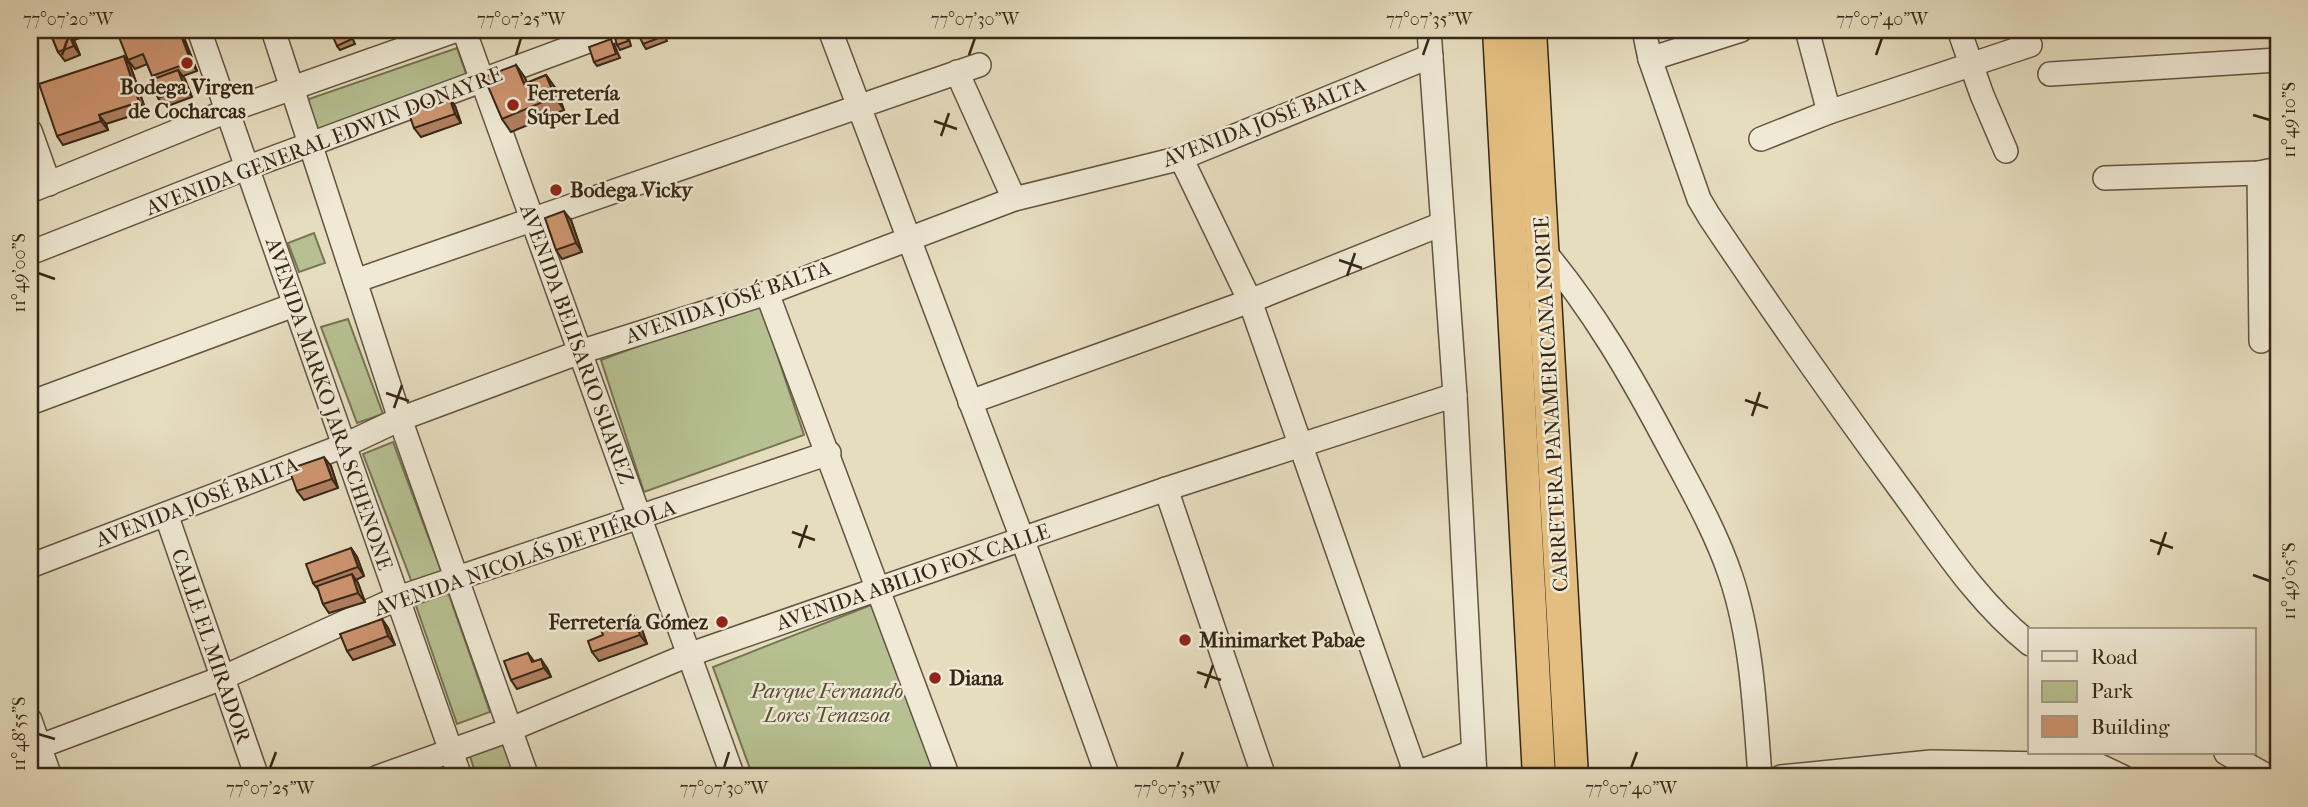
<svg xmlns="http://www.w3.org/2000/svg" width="2308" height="807" font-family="'IM FELL French Canon',serif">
  <rect width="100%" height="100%" fill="#e6ddbf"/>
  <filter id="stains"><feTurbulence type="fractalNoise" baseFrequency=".00286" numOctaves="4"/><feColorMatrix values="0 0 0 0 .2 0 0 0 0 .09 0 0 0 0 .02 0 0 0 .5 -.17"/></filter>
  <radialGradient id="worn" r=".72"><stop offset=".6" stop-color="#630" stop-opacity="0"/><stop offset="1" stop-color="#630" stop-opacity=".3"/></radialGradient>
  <!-- green -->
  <g fill="#b6c091" stroke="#767453" stroke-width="2">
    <path d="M457 48 468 79 314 133 303 101Z"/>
    <path d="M314 233 325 263 299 272 288 243Z"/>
    <path d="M759 301 804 435 644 492 601 360Z"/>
    <path d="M348 319 383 414 357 423 321 327Z"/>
    <path d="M393 442 444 579 414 588 363 454Z"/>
    <path d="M448 592 490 712 457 724 415 603Z"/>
    <path d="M871 605 937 777H753L713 667Z"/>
    <path d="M504 736 518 777H477L467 748Z"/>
  </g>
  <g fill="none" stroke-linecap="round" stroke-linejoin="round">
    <!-- minor casing -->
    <g stroke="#635440" stroke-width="26">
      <g id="minor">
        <path d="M199 30 460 777"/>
        <path d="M273 30 400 419 527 777"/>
        <path d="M464 30 733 777"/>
        <path d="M830 30 1022 538 1108 777"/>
        <path d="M1429 30 1455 395 1475 777"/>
        <path d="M1644 30 1650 59 1699 199 1709 216C1771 309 1835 400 1901 490 1940 543 1977 602 2030 644"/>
        <path d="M1807 30 1829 112"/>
        <path d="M1959 30 1982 95 2006 151"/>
        <path d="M1650 59 1741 30"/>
        <path d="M957 72 1014 199"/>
        <path d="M2050 74 2278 60"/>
        <path d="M30 131 49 184"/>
        <path d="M1761 139 1829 112 2030 45"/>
        <path d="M1181 158 1250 301 1417 777"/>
        <path d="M2259 173 2261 341"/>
        <path d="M2105 178 2259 173 2278 169"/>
        <path d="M30 191 227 111 457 30"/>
        <path d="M1542 249C1593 309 1632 377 1669 447 1691 488 1716 532 1731 577 1752 640 1755 711 1760 777"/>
        <path d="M30 253 246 168 618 30"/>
        <path d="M355 281 979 65"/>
        <path d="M767 293 948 777"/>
        <path d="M970 402 1250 301 1442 224"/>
        <path d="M30 403 294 305"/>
        <path d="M1166 489 1264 777"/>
        <path d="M166 514 257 777"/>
        <path d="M30 566 343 446 400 419 580 352 767 293 1014 199 1181 158 1431 56"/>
        <path d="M30 720 50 777"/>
        <path d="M30 750 222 678 398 598 829 453"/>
        <path d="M2226 753 2269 777"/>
        <path d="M378 777 509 730 688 655 1166 489 1455 395"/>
        <path d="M1406 777 1473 752"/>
        <path d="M1781 777 1931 762 2098 765 2123 777"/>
      </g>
    </g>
    <!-- highway casing -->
    <g stroke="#372715" stroke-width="35">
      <g id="highway">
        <path d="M1499 30 1539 777"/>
        <path d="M1530 30 1572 777"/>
      </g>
    </g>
    <!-- minor -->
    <use href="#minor" stroke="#efe9d5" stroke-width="23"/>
    <!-- highway -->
    <use href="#highway" stroke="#e3be80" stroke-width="32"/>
  </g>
  <!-- wall -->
  <g fill="#b07f60" stroke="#372715" stroke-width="2">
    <path d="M49 30H83L86 36 74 40 80 55 65 61 58 52Z"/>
    <path d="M138 30H181L197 71 183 76 192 97 165 107 158 98 154 79 147 64 135 69 128 60Z"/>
    <path d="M306 30H329L310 37Z"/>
    <path d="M349 30 355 44 340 50 337 46Z"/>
    <path d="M663 30 667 41 646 49 643 44Z"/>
    <path d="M629 39 631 46 620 50 617 45Z"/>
    <path d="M614 44 620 58 597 66 594 62Z"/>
    <path d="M124 56 130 65 146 111 106 124 108 130 63 145 57 136Z"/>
    <path d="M30 61 36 77 30 79Z"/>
    <path d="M516 65 525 78 527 83 546 75 556 89 564 110 511 132 502 119Z"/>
    <path d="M449 97 455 106 461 123 421 137 414 128Z"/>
    <path d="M571 220 582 252 562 259 556 250Z"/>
    <path d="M30 308 35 321 30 323Z"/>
    <path d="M331 466 338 488 304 500 297 491Z"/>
    <path d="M351 548 357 557 364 576 356 580 358 583 365 602 329 613 323 604 319 591 313 583Z"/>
    <path d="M633 615 640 624 647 644 599 661 592 652 603 635Z"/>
    <path d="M382 619 388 628 395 645 353 660 347 651Z"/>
    <path d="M528 653 534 661 547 668 551 677 517 689 511 680Z"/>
  </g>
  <!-- shaded-wall -->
  <g fill="#90684e" stroke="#372715" stroke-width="2">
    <path d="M67 30H70L71 36 74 40 80 55 74 46Z"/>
    <path d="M179 30H181L197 71 191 62Z"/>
    <path d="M124 56 130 65 146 111 139 102Z"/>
    <path d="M516 65 525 78 533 98 524 84Z"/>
    <path d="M178 70 185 79 192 97 185 88Z"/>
    <path d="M546 75 556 89 564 110 555 97Z"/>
    <path d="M449 97 455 106 461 123 455 114Z"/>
    <path d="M99 115 106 124 108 130 101 121Z"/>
    <path d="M564 211 571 220 582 252 576 243Z"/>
    <path d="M324 457 331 466 338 488 332 479Z"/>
    <path d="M351 548 357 557 364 576 358 567Z"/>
    <path d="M352 574 358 583 365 602 358 593Z"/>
    <path d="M633 615 640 624 647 644 640 635Z"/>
    <path d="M382 619 388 628 395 645 388 636Z"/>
    <path d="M541 659 547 668 551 677 544 668Z"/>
  </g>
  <!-- building -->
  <g fill="#cd9470" stroke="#372715" stroke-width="2">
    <path d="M49 30H67L74 46 58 52Z"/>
    <path d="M69 30H82L83 32 71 36Z"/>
    <path d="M138 30H179L191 62 152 76 143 54 128 60 119 37Z"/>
    <path d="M330 30H348L352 39 337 46Z"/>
    <path d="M640 30H661L664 36 643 44 637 31Z"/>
    <path d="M626 34 628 41 617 45 615 38Z"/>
    <path d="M611 39 616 54 594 62 589 47Z"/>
    <path d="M124 56 139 102 99 115 101 121 57 136 39 84Z"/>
    <path d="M30 64 33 72 30 73Z"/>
    <path d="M516 65 524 84 546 75 555 97 502 119 484 77Z"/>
    <path d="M178 70 185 88 158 98 151 80Z"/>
    <path d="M449 97 455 114 414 128 408 111Z"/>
    <path d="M564 211 576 243 556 250 545 218Z"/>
    <path d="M324 457 332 479 297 491 289 469Z"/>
    <path d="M351 548 358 567 313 583 306 564Z"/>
    <path d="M352 574 358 593 323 604 317 586Z"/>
    <path d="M633 615 640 635 592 652 588 641 603 635 600 627Z"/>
    <path d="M382 619 388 636 347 651 340 634Z"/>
    <path d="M528 653 532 662 541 659 544 668 511 680 504 661Z"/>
  </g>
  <!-- ticks -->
  <path fill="none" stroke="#372715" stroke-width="2.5" d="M62 55 68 38M516 55 521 38M969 55 975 38M1423 55 1429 38M1876 55 1882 38M2253 115 2270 120M934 121 957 129M941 136 949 113M1339 260 1362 268M38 273 55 279M1347 276 1355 253M386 393 409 401M1745 400 1768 408M394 408 402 385M1752 416 1760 392M792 532 815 540M2150 540 2173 548M799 548 807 525M2158 555 2166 532M2253 575 2270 581M1197 672 1221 680M1205 688 1213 665M38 734 55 739M270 768 276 752M724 768 729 752M1177 768 1183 752M1631 768 1637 752"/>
  <!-- markers -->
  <g fill="#8f2418" stroke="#efe9d5" stroke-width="2.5">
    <circle cx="187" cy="63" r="7"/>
    <circle cx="513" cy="105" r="7"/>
    <circle cx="556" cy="190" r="7"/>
    <circle cx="722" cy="622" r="7"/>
    <circle cx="1185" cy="640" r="7"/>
    <circle cx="935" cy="678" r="7"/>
  </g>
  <g text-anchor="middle" stroke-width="5" stroke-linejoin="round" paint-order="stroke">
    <!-- poi labels -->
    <g font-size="21" font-weight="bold" fill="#372715" stroke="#efe9d5" text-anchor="start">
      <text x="187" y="94" text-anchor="middle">Bodega Virgen<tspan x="187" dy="24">de Cocharcas</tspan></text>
      <text x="527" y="100">Ferretería<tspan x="527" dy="24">Súper Led</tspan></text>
      <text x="570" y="197">Bodega Vicky</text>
      <text x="708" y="629" text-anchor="end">Ferretería Gómez</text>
      <text x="1199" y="647">Minimarket Pabae</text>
      <text x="949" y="685">Diana</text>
    </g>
    <!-- street labels -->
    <g font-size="21" fill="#372715" stroke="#efe9d5">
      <text transform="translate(1264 122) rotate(-21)" y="7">AVENIDA JOSÉ BALTA</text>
      <text transform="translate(324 141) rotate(-21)" y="7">AVENIDA GENERAL EDWIN DONAYRE</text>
      <text transform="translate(728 302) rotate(-19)" y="7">AVENIDA JOSÉ BALTA</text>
      <text transform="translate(577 344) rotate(70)" y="7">AVENIDA BELISARIO SUAREZ</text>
      <text transform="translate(329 404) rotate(71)" y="7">AVENIDA MARKO JARA SCHENONE</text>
      <text transform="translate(1551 404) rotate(-93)" y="7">CARRETERA PANAMERICANA NORTE</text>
      <text transform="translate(197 502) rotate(-21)" y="7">AVENIDA JOSÉ BALTA</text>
      <text transform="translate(525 558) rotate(-19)" y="7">AVENIDA NICOLÁS DE PIÉROLA</text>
      <text transform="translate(913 577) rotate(-19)" y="7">AVENIDA ABILIO FOX CALLE</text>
      <text transform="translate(211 646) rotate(71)" y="7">CALLE EL MIRADOR</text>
    </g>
    <!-- park labels -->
    <g font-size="21" font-style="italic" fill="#574d34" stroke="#efe9d5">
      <text x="827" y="698">Parque Fernando<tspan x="827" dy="24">Lores Tenazoa</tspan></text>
    </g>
  </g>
  <!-- margin -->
  <rect width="2308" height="807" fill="none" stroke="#e6ddbf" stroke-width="77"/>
  <!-- legend -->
  <rect x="2028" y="628" width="228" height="126" fill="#efe9d5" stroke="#a59b88" stroke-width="2"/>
  <rect x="2042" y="651" width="35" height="10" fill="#efe9d5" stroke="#a59b88" stroke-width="2"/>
  <text x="2091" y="664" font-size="21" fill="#372715">Road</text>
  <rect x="2042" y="681" width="35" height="21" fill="#b6c091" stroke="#a59b88" stroke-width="2"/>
  <text x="2091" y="698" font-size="21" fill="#372715">Park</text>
  <rect x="2042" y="716" width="35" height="21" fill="#cd9470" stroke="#a59b88" stroke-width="2"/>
  <text x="2091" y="734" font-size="21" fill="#372715">Building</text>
  <rect x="38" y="38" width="2232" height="730" fill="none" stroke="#372715" stroke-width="2.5"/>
  <g font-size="18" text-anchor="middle" fill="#372715">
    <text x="68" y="25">77°07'20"W</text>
    <text x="521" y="25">77°07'25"W</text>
    <text x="975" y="25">77°07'30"W</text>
    <text x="1429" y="25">77°07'35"W</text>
    <text x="1882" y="25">77°07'40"W</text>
    <text transform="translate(2289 120) rotate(-90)" y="6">11°49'10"S</text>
    <text transform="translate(19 273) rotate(-90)" y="6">11°49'00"S</text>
    <text transform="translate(2289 581) rotate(-90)" y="6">11°49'05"S</text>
    <text transform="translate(19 734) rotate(-90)" y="6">11°48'55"S</text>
    <text x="270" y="794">77°07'25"W</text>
    <text x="724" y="794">77°07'30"W</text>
    <text x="1177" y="794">77°07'35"W</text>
    <text x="1631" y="794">77°07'40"W</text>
  </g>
  <rect width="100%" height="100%" filter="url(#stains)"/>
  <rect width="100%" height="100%" fill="url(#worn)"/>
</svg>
